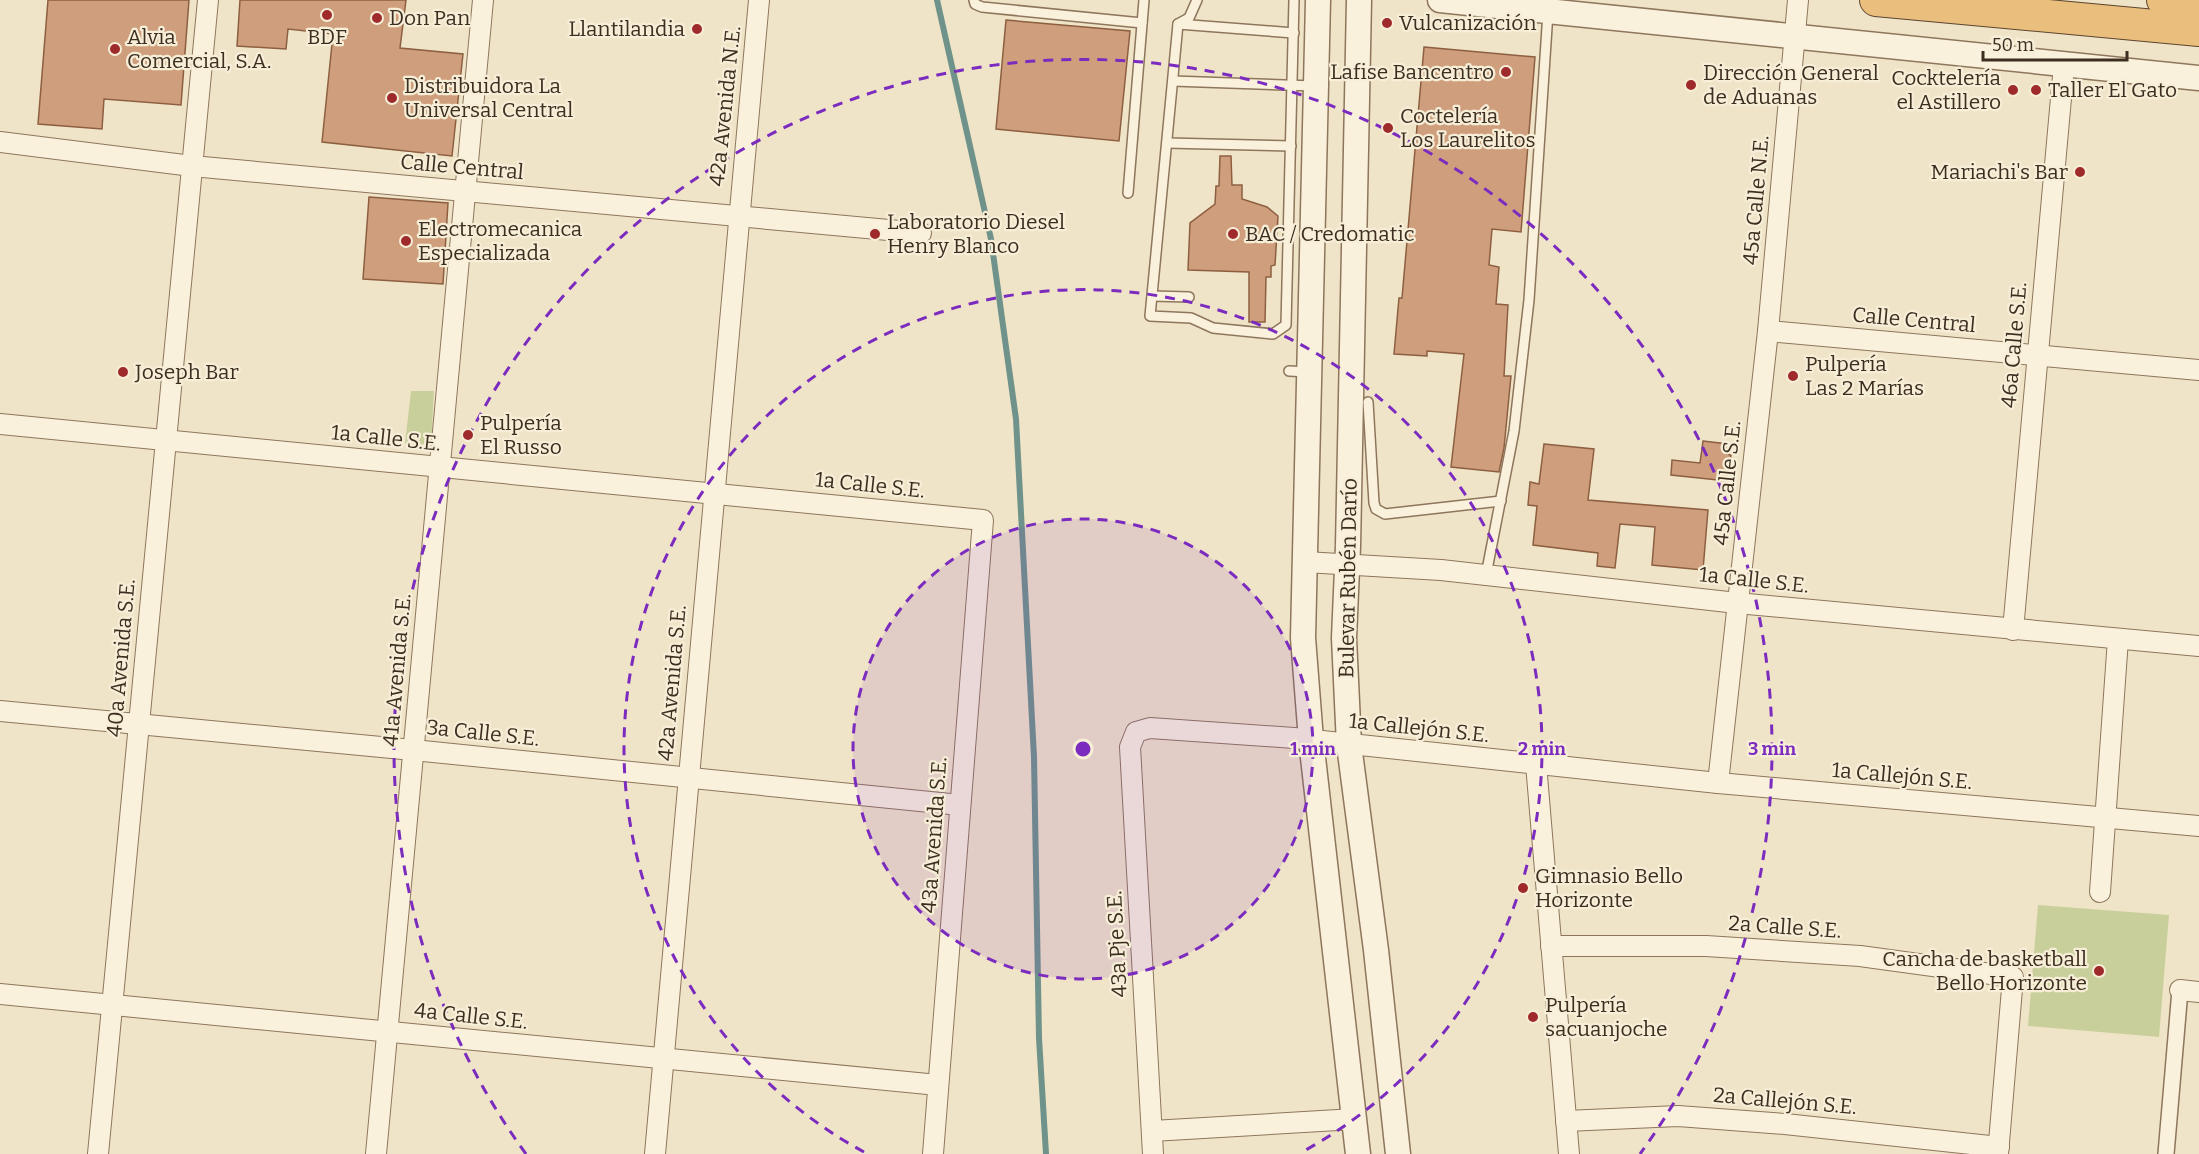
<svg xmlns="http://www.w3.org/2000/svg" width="2199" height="1154" font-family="Bitter,serif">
  <rect width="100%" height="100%" fill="#f0e4c8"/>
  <!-- green -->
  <g fill="#c9cf9b">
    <path d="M411 391H434L431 445 405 443Z"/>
    <path d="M2038 905 2169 915 2159 1037 2028 1026Z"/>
  </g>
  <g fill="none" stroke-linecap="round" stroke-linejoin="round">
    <!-- stream -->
    <path stroke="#6f938a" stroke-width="6" d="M937 0 991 239 1016 419 1034 757 1039 1038 1046 1154"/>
  </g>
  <!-- building -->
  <g fill="#cf9f7d" stroke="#8d5f41" stroke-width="1.5">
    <path d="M48 0H189L181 105 104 99 102 129 38 124Z"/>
    <path d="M240 0H406L400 48 463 54 452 156 322 142 333 34 288 29 286 49 237 46Z"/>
    <path d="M1006 20 1130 31 1119 141 996 129Z"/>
    <path d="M1424 47 1535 57 1521 232 1492 229 1489 265 1499 267 1496 304 1508 305 1504 376H1511L1504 448 1499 472 1451 467 1464 354 1427 351V356L1394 354 1399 298H1402Z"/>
    <path d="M1220 156H1231L1232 185H1242V199L1267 207 1278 216 1275 265 1271 266V277H1266L1265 322H1249V272L1188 270 1190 223 1215 204 1216 186H1219Z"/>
    <path d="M369 197 448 203 443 284 363 279Z"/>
    <path d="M1703 441 1728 444 1726 454 1731 455 1727 481 1671 475 1672 460 1700 463Z"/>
    <path d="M1544 444 1594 449 1588 500 1708 510 1703 570 1652 565 1655 527 1620 524 1615 568 1597 566 1598 553 1533 545 1537 506 1528 505 1530 482 1539 484Z"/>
  </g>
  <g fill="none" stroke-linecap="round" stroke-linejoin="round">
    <!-- service casing -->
    <g stroke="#8d765c" stroke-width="12">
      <g id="service">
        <path d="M974 0 975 4 982 7 1142 23"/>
        <path d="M1197 0 1189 18 1178 24 1150 316 1191 318 1213 328 1273 334 1286 325 1294 0"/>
        <path d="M1178 24 1294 33"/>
        <path d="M1173 81 1315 86"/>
        <path d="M1167 143 1291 146"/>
        <path d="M1128 193 1144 0"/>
        <path d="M1152 296 1189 297"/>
        <path d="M1289 371 1309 372"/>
        <path d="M1368 402 1374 503 1376 509 1385 514 1501 501"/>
        <path d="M1486 575 1514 431 1529 300 1548 12"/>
      </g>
    </g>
    <!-- pedestrian casing -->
    <g stroke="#8d765c" stroke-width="18">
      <path id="pedestrian" d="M2166 1154 2180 990"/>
    </g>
    <!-- minor casing -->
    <g stroke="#8d765c" stroke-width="22">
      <g id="minor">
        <path d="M0 142 192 166 921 233"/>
        <path d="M1768 331 2199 370"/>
        <path d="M0 424 983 520 933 1154"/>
        <path d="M1305 562 1441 570 1737 603 2199 646"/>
        <path d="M2013 630 2064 65"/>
        <path d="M0 711 413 750 960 805"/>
        <path d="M1536 764 1569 1154"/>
        <path d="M1718 783 1768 331 1798 0"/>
        <path d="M2100 892 2118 639"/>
        <path d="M1551 946H1706L1860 956 2013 977 1998 1154"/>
        <path d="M2180 990 2199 992"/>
        <path d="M0 994 938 1085"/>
        <path d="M1566 1121 1678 1116 1785 1124 1999 1147"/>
        <path d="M1152 1131 1355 1119"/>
        <path d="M98 1154 208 0"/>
        <path d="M376 1154 483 0"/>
        <path d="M655 1154 759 0"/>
        <path d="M1153 1154 1130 747 1136 732 1150 728 1294 738 1718 783 2199 826"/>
      </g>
    </g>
    <!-- tertiary casing -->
    <g stroke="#8d765c" stroke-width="27">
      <g id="tertiary">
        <path d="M1318 0 1303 638 1311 740 1358 1154"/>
        <path d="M1359 0 1348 546 1344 638 1349 745 1376 950 1398 1154"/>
        <path d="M1440 0 2199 78"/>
      </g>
    </g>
    <!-- trunk casing -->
    <g stroke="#5b4430" stroke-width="34">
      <g id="trunk">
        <path d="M1876 0 2199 30"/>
        <path d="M2163 0 2199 3"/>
      </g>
    </g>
    <!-- service -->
    <use href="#service" stroke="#faf1dc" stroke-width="9"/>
    <!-- pedestrian -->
    <use href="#pedestrian" stroke="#faf1dc" stroke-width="15"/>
    <!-- minor -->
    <use href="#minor" stroke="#faf1dc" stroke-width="20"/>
    <!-- tertiary -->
    <use href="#tertiary" stroke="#faf1dc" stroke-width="24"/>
    <!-- trunk -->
    <use href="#trunk" stroke="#eabe7c" stroke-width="32"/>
  </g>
  <!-- distance rings -->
  <circle cx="1083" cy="749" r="230" fill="#7b2cbf" fill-opacity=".12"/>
  <g fill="none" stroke="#7b2cbf" stroke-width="3" stroke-dasharray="10 8">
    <circle cx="1083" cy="749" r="230"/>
    <path d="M864 1152A459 459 0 1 1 1302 1152"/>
    <path d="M526 1154A689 689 0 1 1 1640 1154"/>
  </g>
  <!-- markers -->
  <g fill="#9e2a2b" stroke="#f7eed8" stroke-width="2">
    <circle cx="327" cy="15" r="6"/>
    <circle cx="377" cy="18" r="6"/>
    <circle cx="1387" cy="23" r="6"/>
    <circle cx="697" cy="29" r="6"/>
    <circle cx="115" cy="49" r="6"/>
    <circle cx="1506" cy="72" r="6"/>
    <circle cx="1691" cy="85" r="6"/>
    <circle cx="2013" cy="90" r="6"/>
    <circle cx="2036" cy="90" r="6"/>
    <circle cx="392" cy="98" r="6"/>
    <circle cx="1388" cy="128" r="6"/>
    <circle cx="2080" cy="172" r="6"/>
    <circle cx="875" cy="234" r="6"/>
    <circle cx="1233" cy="234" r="6"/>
    <circle cx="406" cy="241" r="6"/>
    <circle cx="123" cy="372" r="6"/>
    <circle cx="1793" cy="376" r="6"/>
    <circle cx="468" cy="435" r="6"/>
    <circle cx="1523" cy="888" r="6"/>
    <circle cx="2099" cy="971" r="6"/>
    <circle cx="1533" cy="1017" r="6"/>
  </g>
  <g text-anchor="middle" stroke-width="4.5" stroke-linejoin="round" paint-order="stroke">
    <!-- poi labels -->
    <g font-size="21" fill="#3d2e20" stroke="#f7eed8" text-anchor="start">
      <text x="389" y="25">Don Pan</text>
      <text x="1399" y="30">Vulcanización</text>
      <text x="685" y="36" text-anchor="end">Llantilandia</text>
      <text x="127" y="44">Alvia<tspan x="127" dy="24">Comercial, S.A.</tspan></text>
      <text x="327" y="44" text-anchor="middle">BDF</text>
      <text x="1494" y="79" text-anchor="end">Lafise Bancentro</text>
      <text x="1703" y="80">Dirección General<tspan x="1703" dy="24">de Aduanas</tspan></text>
      <text x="2001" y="85" text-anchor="end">Cocktelería<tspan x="2001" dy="24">el Astillero</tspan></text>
      <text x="404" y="93">Distribuidora La<tspan x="404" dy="24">Universal Central</tspan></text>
      <text x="2048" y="97">Taller El Gato</text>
      <text x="1400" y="123">Coctelería<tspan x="1400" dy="24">Los Laurelitos</tspan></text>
      <text x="2068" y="179" text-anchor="end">Mariachi's Bar</text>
      <text x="887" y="229">Laboratorio Diesel<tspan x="887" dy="24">Henry Blanco</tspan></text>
      <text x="418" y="236">Electromecanica<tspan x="418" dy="24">Especializada</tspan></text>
      <text x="1245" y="241">BAC / Credomatic</text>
      <text x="1805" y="371">Pulpería<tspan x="1805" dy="24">Las 2 Marías</tspan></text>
      <text x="135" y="379">Joseph Bar</text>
      <text x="480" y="430">Pulpería<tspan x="480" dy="24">El Russo</tspan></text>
      <text x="1535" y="883">Gimnasio Bello<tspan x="1535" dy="24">Horizonte</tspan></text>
      <text x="2087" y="966" text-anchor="end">Cancha de basketball<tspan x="2087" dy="24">Bello Horizonte</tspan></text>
      <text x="1545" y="1012">Pulpería<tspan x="1545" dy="24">sacuanjoche</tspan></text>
    </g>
    <!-- street labels -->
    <g font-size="21" fill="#3d2e20" stroke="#f7eed8">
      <text transform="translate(725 106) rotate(-84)" y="7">42a Avenida N.E.</text>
      <text transform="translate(462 167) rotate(5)" y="7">Calle Central</text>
      <text transform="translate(1756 200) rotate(-85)" y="7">45a Calle N.E.</text>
      <text transform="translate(1914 320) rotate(5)" y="7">Calle Central</text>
      <text transform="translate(2014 345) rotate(-85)" y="7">46a Calle S.E.</text>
      <text transform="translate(386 438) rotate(6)" y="7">1a Calle S.E.</text>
      <text transform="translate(1727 483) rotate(-84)" y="7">45a Calle S.E.</text>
      <text transform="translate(870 485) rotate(6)" y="7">1a Calle S.E.</text>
      <text transform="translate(1348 578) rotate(-89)" y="7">Bulevar Rubén Darío</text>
      <text transform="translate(1754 580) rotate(6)" y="7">1a Calle S.E.</text>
      <text transform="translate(121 658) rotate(-85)" y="7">40a Avenida S.E.</text>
      <text transform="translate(397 670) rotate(-85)" y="7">41a Avenida S.E.</text>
      <text transform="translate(672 683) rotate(-85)" y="7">42a Avenida S.E.</text>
      <text transform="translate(1419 728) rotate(6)" y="7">1a Callejón S.E.</text>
      <text transform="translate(483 733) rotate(6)" y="7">3a Calle S.E.</text>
      <text transform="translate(1902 776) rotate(5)" y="7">1a Callejón S.E.</text>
      <text transform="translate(934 835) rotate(-86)" y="7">43a Avenida S.E.</text>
      <text transform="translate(1785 927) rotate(4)" y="7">2a Calle S.E.</text>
      <text transform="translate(1117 944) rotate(-93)" y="7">43a Pje S.E.</text>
      <text transform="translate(471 1016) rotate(6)" y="7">4a Calle S.E.</text>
      <text transform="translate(1785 1101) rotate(5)" y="7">2a Callejón S.E.</text>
    </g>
  </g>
  <circle cx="1083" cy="749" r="9" fill="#7b2cbf" stroke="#f7eed8" stroke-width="3"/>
  <g font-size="18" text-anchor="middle" font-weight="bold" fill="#7b2cbf" stroke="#f7eed8" stroke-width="4.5" stroke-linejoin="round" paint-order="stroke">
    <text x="1313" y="755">1 min</text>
    <text x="1542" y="755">2 min</text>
    <text x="1772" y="755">3 min</text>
  </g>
  <!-- scale -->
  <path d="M1983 51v9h144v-9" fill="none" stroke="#3d2e20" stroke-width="3"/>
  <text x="1992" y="51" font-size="18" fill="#3d2e20" stroke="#f7eed8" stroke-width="4.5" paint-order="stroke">50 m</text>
</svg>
